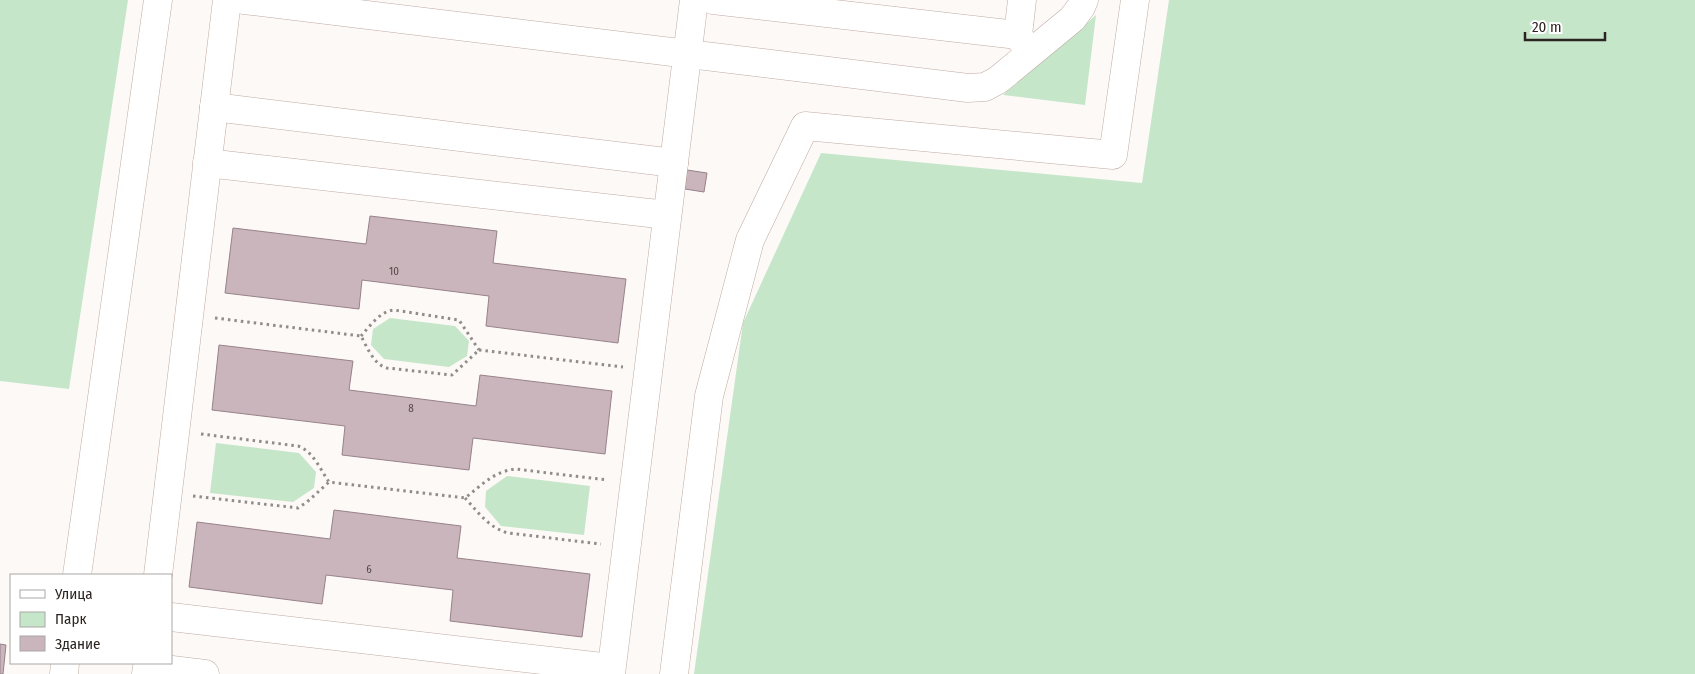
<svg xmlns="http://www.w3.org/2000/svg" width="1695" height="674" font-family="'Fira Sans Condensed',sans-serif">
  <rect width="100%" height="100%" fill="#fdf9f7"/>
  <!-- green -->
  <g fill="#c6e6ca">
    <path d="M0 0H128L69 389 0 381Z"/>
    <path d="M1169 0H1695V674H694L743 323 821 153 1142 183Z"/>
    <path d="M1096 15 1085 105 1003 95 1087 23Z"/>
    <path d="M390 318 455 326 469 341 467 356 449 367 384 359 371 345 373 329Z"/>
    <path d="M216 443 299 453 316 472 314 488 293 502 210 493Z"/>
    <path d="M507 476 590 486 584 535 501 526 485 507 486 491Z"/>
  </g>
  <!-- building -->
  <g fill="#cab5bc" stroke="#97828a">
    <path d="M687 170 707 173 704 192 685 189Z"/>
    <path d="M370 216 497 231 493 263 626 279 618 343 486 326 489 296 362 280 359 309 225 293 233 228 366 244Z"/>
    <path d="M219 345 353 361 349 390 476 406 480 375 612 391 605 454 473 438 469 470 342 455 345 426 212 410Z"/>
    <path d="M334 510 461 526 457 558 590 574 582 637 450 621 453 590 326 575 322 604 189 587 197 522 330 539Z"/>
    <path d="M0 644 6 645 3 674H0Z"/>
  </g>
  <g fill="none" stroke-linecap="round" stroke-linejoin="round">
    <!-- minor casing -->
    <g stroke="#bfaba2" stroke-width="29">
      <g id="minor">
        <path d="M244 0 968 88 985 87 998 80 1072 19 1081 7 1084 0"/>
        <path d="M713 0 1018 35"/>
        <path d="M1022 0 1018 35 1028 50"/>
        <path d="M214 107 674 163"/>
        <path d="M207 163 667 215"/>
        <path d="M77 575 158 0"/>
        <path d="M158 575 227 0"/>
        <path d="M171 617 611 668"/>
        <path d="M64 674 65 663"/>
        <path d="M146 674 147 667 205 674"/>
        <path d="M611 674 694 0"/>
        <path d="M674 674 709 396 750 240 805 126 1113 155 1135 0"/>
      </g>
    </g>
    <!-- path -->
    <g stroke="#918c89" stroke-width="3" stroke-dasharray="2.5 4" stroke-linecap="butt">
      <path d="M215 318 361 336C367 347 374 365 387 368L452 375 479 350"/>
      <path d="M361 336C370 326 380 311 394 310L459 320 479 350"/>
      <path d="M479 350 623 367"/>
      <path d="M201 434 298 446C313 451 320 469 329 482"/>
      <path d="M193 496 298 508 307 502 329 482 465 498C482 485 493 472 515 469L608 480"/>
      <path d="M465 498C478 512 489 528 508 533L601 544"/>
    </g>
    <!-- minor -->
    <use href="#minor" stroke="#fff" stroke-width="28"/>
  </g>
  <g text-anchor="middle" stroke-width="5" stroke-linejoin="round" paint-order="stroke">
    <!-- number labels -->
    <g font-size="11" fill="#534847">
      <text x="394" y="275">10</text>
      <text x="411" y="412">8</text>
      <text x="369" y="573">6</text>
    </g>
  </g>
  <!-- legend -->
  <rect x="10" y="574" width="162" height="90" fill="#ffffff" stroke="#aaa7a6"/>
  <rect x="20" y="590" width="25" height="8" fill="#ffffff" stroke="#aaa7a6"/>
  <text x="55" y="599" font-size="15" fill="#2b2420">Улица</text>
  <rect x="20" y="612" width="25" height="15" fill="#c6e6ca" stroke="#aaa7a6"/>
  <text x="55" y="624" font-size="15" fill="#2b2420">Парк</text>
  <rect x="20" y="636" width="25" height="15" fill="#cab5bc" stroke="#aaa7a6"/>
  <text x="55" y="649" font-size="15" fill="#2b2420">Здание</text>
  <!-- scale -->
  <path d="M1525 32v8h80v-8" fill="none" stroke="#2b2420" stroke-width="2.5"/>
  <text x="1532" y="32" font-size="15" fill="#2b2420" stroke="#ffffff" stroke-width="4" paint-order="stroke">20 m</text>
</svg>
